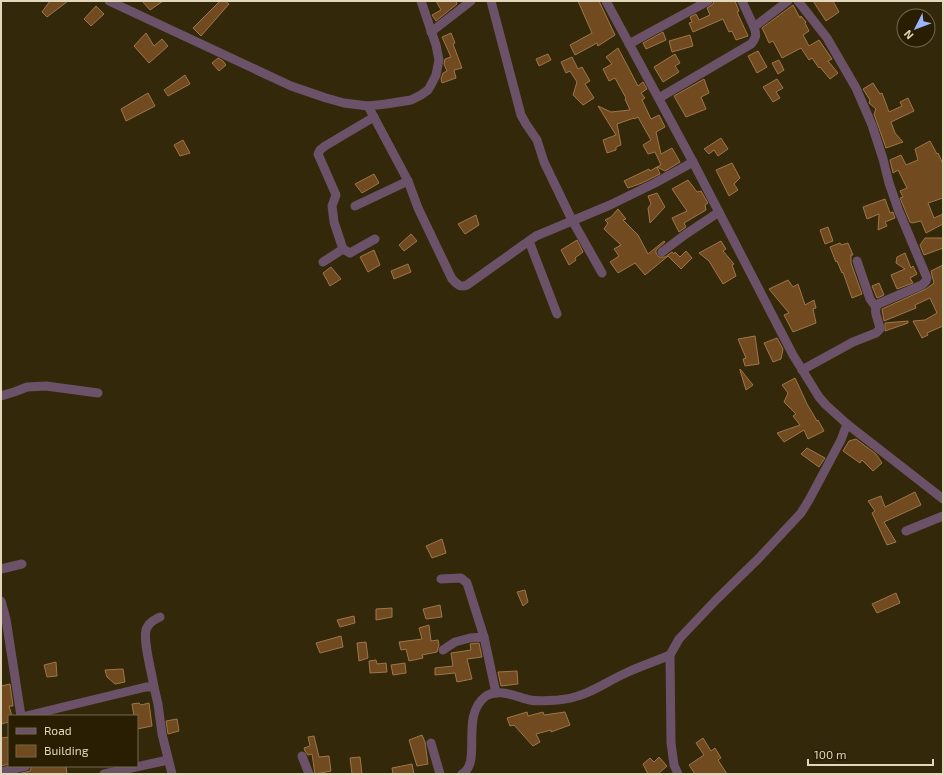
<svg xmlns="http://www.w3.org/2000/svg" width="944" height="775" font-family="'Exo 2',sans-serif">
  <rect width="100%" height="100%" fill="#33280a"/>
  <!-- building -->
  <g fill="#714b1f" stroke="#9e764a">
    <path d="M50 1H68L47 17 42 12Z"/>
    <path d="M142 1H163L150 10Z"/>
    <path d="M220 1H225L229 4 201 36 193 28Z"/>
    <path d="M436 1H456L457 4 436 21 432 15 441 10Z"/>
    <path d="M578 1H599L615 35 598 46 597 43 575 55 570 45 592 33Z"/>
    <path d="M714 1H735L739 11 737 12 748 36 736 40 732 31 729 32 723 19 693 32 689 23 692 22 690 17 696 14 699 20 710 15 707 8 713 4Z"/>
    <path d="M813 1H833L839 12 826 21Z"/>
    <path d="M793 5 800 18 801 16 806 22 805 23 809 31 803 35 809 46 819 40 832 59 828 61 838 73 830 79 820 67 819 68 812 58 809 60 801 48 782 58 773 41 769 43 765 34 762 28Z"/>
    <path d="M96 6 104 14 91 26 84 19Z"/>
    <path d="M663 32 666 40 646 49 643 43Z"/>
    <path d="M146 33 154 46 162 39 168 46 149 63 134 46Z"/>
    <path d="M451 33 455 43 453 44 462 68 454 70 456 78 442 83 441 79 443 73 447 71 444 64 445 59 451 57 442 37Z"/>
    <path d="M690 35 693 46 672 52 669 41Z"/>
    <path d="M618 48 638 86 643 82 647 89 641 93 645 98 642 100 651 119 659 115 665 127 656 132 661 154 672 148 680 162 665 171 657 167 661 165 655 152 648 154 643 145 651 140 638 117 634 119V118L617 124 621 145 616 147V150L607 153 603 140 616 135 598 106 611 112 630 110 625 99 626 98 615 78 609 81 603 69 612 64 606 57Z"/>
    <path d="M758 51 767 67 757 73 748 56Z"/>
    <path d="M548 54 551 60 539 66 536 59Z"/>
    <path d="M675 54 680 63 675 66 679 72 663 82 654 67Z"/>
    <path d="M572 57 578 69 582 67 590 81 585 84 594 98 583 105 573 95 577 82 570 71 566 73 561 62Z"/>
    <path d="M218 58 223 61 226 65 219 71 212 63Z"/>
    <path d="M779 60 784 70 778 74 772 63Z"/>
    <path d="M185 75 190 84 168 96 164 90Z"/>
    <path d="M704 79 709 93 701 97 706 109 686 117 674 96Z"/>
    <path d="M777 79 783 88 776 92 780 98 773 102 763 87Z"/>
    <path d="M873 83 880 94 882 93 889 112 902 106 900 102 908 98 914 111 891 122 895 133 903 142 886 148 874 114 876 109 869 103 870 100 863 89Z"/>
    <path d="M148 93 155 106 126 121 121 109Z"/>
    <path d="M721 138 728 149 718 156 714 150 709 154 704 149Z"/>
    <path d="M183 140 190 153 180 156 174 145Z"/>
    <path d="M930 141 937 154 938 153 943 164V198L928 203 934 218 943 214V224L926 233 921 221 912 223 910 222 900 198 903 197 900 191 907 188 898 170 893 173 890 160 901 155 906 165 918 160 915 149Z"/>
    <path d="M732 163 740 178 734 184 738 190 729 196 716 170Z"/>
    <path d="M657 167 660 174 642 183 628 188 624 181 649 169 650 171Z"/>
    <path d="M374 174 379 183 362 193 355 184Z"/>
    <path d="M688 180 697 192 701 191 708 203 705 205 706 210 684 223 686 227 679 232 672 218 687 211 672 189Z"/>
    <path d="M657 193 665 207 650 223 648 208 651 204 648 196Z"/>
    <path d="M885 199 890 213 893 212 895 218 885 222 887 226 878 230 879 214 867 219 863 207Z"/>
    <path d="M618 209 626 219 623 220 638 235 648 254 664 241 665 242 656 250V253L659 257H665L672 252 674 254 675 252 680 257 686 251 692 258 681 269 668 256 645 275 635 263 618 273 610 262 619 256 614 249 621 245 604 229 608 223 605 220 611 217Z"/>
    <path d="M476 215 479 225 465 234 458 224Z"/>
    <path d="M828 227 833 241 825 244 820 230Z"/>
    <path d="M411 234 417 241 404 251 399 245Z"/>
    <path d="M925 238H943V248L924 255 920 245Z"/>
    <path d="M577 240 583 252 575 258 576 260 569 265 561 250Z"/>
    <path d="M721 241 726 249 723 251 734 264 732 265 736 276 723 284 709 261 699 253Z"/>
    <path d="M840 243 841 245 848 243 853 255H851V263L862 294 852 298 843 272 842 273 837 261 836 262 830 247Z"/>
    <path d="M374 250 380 265 368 272 360 257Z"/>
    <path d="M905 253 911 268 913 266 917 274 910 278 913 283 897 289 891 275 905 269 896 263 897 257Z"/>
    <path d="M408 264 411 272 394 279 391 271Z"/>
    <path d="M943 265V326L927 333 928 335 922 338 913 321 925 320 937 313 930 298 915 305 916 308 884 321 882 309 926 289 934 283 931 271Z"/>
    <path d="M331 267 341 279 330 286 323 273Z"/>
    <path d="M788 280 793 287 798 284 805 305 814 300 816 308 813 309 816 323 793 332 784 315 789 313 769 289Z"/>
    <path d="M879 283 884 295 877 298 872 286Z"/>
    <path d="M908 321V323L885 331V323Z"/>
    <path d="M755 336 759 364 745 366 743 359 746 358 738 339Z"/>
    <path d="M777 338 783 349 781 359 773 362 764 343Z"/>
    <path d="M740 369 753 385 746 390 740 370Z"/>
    <path d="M795 378 807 404 817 421 818 420 824 431 808 439 804 430 784 442 777 433 800 425 793 416 796 414 784 402 788 393 782 385Z"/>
    <path d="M856 439 876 454 882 463 873 471 862 460 860 463 843 451 849 441Z"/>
    <path d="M807 448 825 458 819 467 801 454Z"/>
    <path d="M915 492 921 505 884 522 896 542 887 545 872 513 875 511 868 501 881 496 885 507Z"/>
    <path d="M442 539 446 553 432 558 426 546Z"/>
    <path d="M525 590 528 602 523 606 517 592Z"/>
    <path d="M896 593 900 603 877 613 872 604Z"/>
    <path d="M440 605 442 617 426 619 423 609Z"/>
    <path d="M392 608V617L376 620V609Z"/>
    <path d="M354 616 355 623 340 627 337 620Z"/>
    <path d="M429 625 431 641 438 640 439 645 438 648 437 652 422 655 423 658 409 661 406 649 401 650 399 642 422 639 419 628Z"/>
    <path d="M341 636 343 647 320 653 316 643Z"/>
    <path d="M366 642 368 658 359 661 357 643Z"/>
    <path d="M479 643 482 657 467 659 472 679 457 682 455 673 435 675V668L453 666 451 653 471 650 470 644Z"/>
    <path d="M376 660 377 664 386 663 387 672 370 673 369 661Z"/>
    <path d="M56 662 57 676 47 677 44 665Z"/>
    <path d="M405 663 406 673 393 675 391 665Z"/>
    <path d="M123 669 125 682 115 684 107 677 105 670Z"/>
    <path d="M517 671 518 684 501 686 498 672Z"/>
    <path d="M10 684 13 706H9L12 716H9V722L1 724V686Z"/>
    <path d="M139 703 141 705 149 703 152 726 137 729V716H134L132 704Z"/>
    <path d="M527 712 528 716 543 712 544 715 565 712 570 725 551 732V730L536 734 540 742 533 746 514 725 510 726 507 718Z"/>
    <path d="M177 719 179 731 168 734 166 721Z"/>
    <path d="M422 735 425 742 428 764 417 766 409 740Z"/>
    <path d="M314 736 319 757 329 756 331 771 315 774 312 754 308 755 305 751 304 748 310 746 308 737Z"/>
    <path d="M9 737V764L1 766V738Z"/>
    <path d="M703 738 711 751 715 748 721 758 718 760 727 774H695L689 765 704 755 696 743Z"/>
    <path d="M360 757 362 774H352L350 758Z"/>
    <path d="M659 757 667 766 658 774H648L643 764 650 758 654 762Z"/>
    <path d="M412 764 414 774H393L392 768Z"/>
    <path d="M32 766H66L67 774H18L30 771Z"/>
  </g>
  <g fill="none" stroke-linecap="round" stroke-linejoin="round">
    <!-- street -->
    <g stroke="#6b5269" stroke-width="9">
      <path d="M109 1 291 86 326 98 344 103 368 106 386 104 411 100 421 95 428 90 432 83 436 75 439 60 436 45 421 1"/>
      <path d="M491 1 521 115 526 124 537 140 544 162 572 220 602 273"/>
      <path d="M606 1 693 162 793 355 819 397 826 405 847 424 943 499"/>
      <path d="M742 1 754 27"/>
      <path d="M798 1 827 38 856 88 872 125 883 159 889 183 898 209 927 278 926 281 922 285 878 304C872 311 879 320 880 329L876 333 853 342 802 370"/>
      <path d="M431 32 471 1"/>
      <path d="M629 44 708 1"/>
      <path d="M659 98 751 44C756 38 757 35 754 27L788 1"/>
      <path d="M368 106 408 181 418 208 452 279C457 284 460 288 467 285L536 236 610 205 655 183 693 162"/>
      <path d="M355 206 408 181"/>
      <path d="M529 241 557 314"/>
      <path d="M343 249 334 222 332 206 336 195 318 154 320 150 325 146 374 117"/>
      <path d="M662 252 686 234 719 212"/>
      <path d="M857 261 870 299 875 306"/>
      <path d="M323 262 343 249 350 253 375 239"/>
      <path d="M1 396 14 392 27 387 46 386 98 393"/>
      <path d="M906 531 943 516"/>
      <path d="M1 569 22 564"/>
      <path d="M441 579 461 578 467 583 484 637 496 693"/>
      <path d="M1 601 6 619 21 716"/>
      <path d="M443 650 455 642 470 638 484 637"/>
      <path d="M154 687C152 673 143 642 146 630 148 623 154 620 160 617"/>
      <path d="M26 716 146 687H154L158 704 162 734 172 774"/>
      <path d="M431 743 440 774"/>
      <path d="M302 756 309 774"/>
      <path d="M1 772 26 766"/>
      <path d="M104 774 168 760"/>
      <path d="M462 774C483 762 459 716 486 696 499 688 517 697 530 700 539 702 549 700 558 700 586 698 603 683 628 672 641 666 656 661 670 655"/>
      <path d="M678 774 674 765 671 743 670 655 679 639 716 600 758 559 801 513 809 500 841 440 847 424"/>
    </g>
  </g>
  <!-- border -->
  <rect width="944" height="775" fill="none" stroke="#e2d7bb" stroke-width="4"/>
  <!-- legend -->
  <rect x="8" y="715" width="130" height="52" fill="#291e02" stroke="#73684c"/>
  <rect x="16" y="728" width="20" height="6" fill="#6b5269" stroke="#73684c"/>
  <text x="44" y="735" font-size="12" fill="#e2d7bb">Road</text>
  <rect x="16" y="745" width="20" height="12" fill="#714b1f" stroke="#73684c"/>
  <text x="44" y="755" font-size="12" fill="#e2d7bb">Building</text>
  <!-- north arrow -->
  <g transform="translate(916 28) rotate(228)"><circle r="19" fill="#291e02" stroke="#73684c"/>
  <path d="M0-3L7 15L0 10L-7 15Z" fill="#9ab5fd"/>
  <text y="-6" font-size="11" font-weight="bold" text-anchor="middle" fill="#e2d7bb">N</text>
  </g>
  <!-- scale -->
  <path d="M808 759v6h125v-6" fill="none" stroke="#e2d7bb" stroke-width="2"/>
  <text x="814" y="759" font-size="12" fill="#e2d7bb" stroke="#291e02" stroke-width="3" paint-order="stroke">100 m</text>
</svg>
